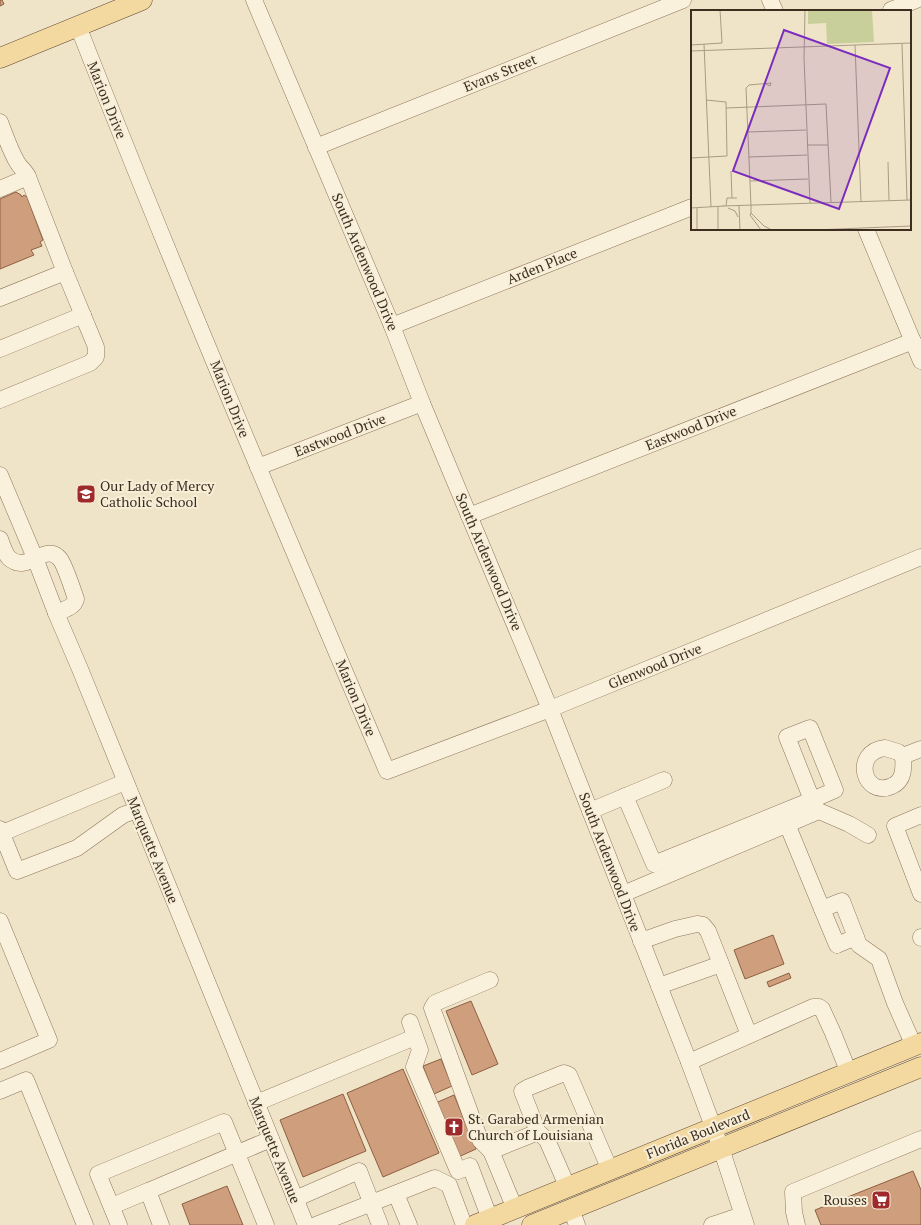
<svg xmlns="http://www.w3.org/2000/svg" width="921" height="1225" font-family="'PT Serif',serif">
  <rect width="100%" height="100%" fill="#f0e4c8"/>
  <!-- building -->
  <g fill="#cf9f7d" stroke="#8d5f41">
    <path d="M0 0H2L4 4 0 6Z"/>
    <path d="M16 192 21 195 22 197 24 195 27 197 43 240 40 242 42 246 31 250 34 255 0 269V199Z"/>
    <path d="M773 935 784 964 745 979 734 950Z"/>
    <path d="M789 973 791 978 769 987 767 982Z"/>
    <path d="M471 1001 498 1064 472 1075 446 1011Z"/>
    <path d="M441 1059 452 1086 434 1094 423 1066Z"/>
    <path d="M403 1069 439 1153 383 1177 347 1093Z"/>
    <path d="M343 1094 366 1151 303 1177 280 1120Z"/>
    <path d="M454 1095 476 1149 454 1159 431 1105Z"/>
    <path d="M913 1171 921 1190V1225H821L815 1210Z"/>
    <path d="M227 1186 243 1225H190L182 1204Z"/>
  </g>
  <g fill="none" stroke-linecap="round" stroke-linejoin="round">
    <!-- minor casing -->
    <g stroke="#8d765c" stroke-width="17">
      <g id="minor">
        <path d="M254 0 392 326 422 403 550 709 689 1062 721 1148 746 1225"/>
        <path d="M770 0 775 11"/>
        <path d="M891 10 916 0"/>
        <path d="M78 26C176 276 282 524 387 771L550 709 921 557"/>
        <path d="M0 122C5 135 10 150 17 162 20 168 26 171 28 177L65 272 96 347V357L90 363 0 400"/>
        <path d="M316 147 683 0"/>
        <path d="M0 189 28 177"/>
        <path d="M866 229 921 361"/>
        <path d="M0 298 65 272"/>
        <path d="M392 326 692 207"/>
        <path d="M0 349 83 315"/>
        <path d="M258 467 422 403"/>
        <path d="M0 475 35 558 56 613 80 669 306 1225"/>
        <path d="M469 516 913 341"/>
        <path d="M0 539C2 544 5 554 9 558 28 575 45 541 60 559 64 564 73 590 76 599 74 608 64 609 56 613"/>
        <path d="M885 748 898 752 903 756C904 768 904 781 892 786 864 799 851 752 885 748Z"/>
        <path d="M903 756 921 749"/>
        <path d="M625 796 654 864 812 800 835 790 810 728 787 737 812 800"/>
        <path d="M590 811 664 780"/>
        <path d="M921 815 895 826 921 894"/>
        <path d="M787 824 822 909 842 901 859 945 879 959 895 1003 914 1046"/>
        <path d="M0 829 17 871 77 848 123 815 137 810"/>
        <path d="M2 833 125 782"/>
        <path d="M623 894 819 811 849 824 868 835"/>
        <path d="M822 909 837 945 856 937"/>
        <path d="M0 921 49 1040 0 1061"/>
        <path d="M921 937V938"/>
        <path d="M641 941 675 929 697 924 703 925 708 931 749 1035"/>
        <path d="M490 980 435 1003 432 1008 480 1140 491 1151"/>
        <path d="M659 986 721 964"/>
        <path d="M410 1022 420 1050 414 1067 458 1171 470 1166 490 1219"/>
        <path d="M689 1062 813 1007H819L822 1009 833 1033 849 1073"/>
        <path d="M0 1091 26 1080 85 1225"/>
        <path d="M256 1103 415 1037"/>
        <path d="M568 1188 547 1140 538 1132 522 1091 527 1088 564 1073 569 1075 610 1170"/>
        <path d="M396 1194 409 1225"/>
        <path d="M295 1199 359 1171 380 1225"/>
        <path d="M112 1206 148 1191"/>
        <path d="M515 1209 491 1151 538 1132"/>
        <path d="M571 1209 577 1225"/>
        <path d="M119 1225 98 1174 224 1122 266 1225"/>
        <path d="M161 1225 148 1191 271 1139"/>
        <path d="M316 1225 435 1178 449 1185 464 1225"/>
        <path d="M712 1225 742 1215"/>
        <path d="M797 1225 794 1212 793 1192 921 1139"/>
      </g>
    </g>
    <!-- major casing -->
    <g stroke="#5b4430" stroke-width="21">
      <g id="major">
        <path d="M0 58 142 0"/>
        <path d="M475 1225 921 1043"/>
        <path d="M532 1225 921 1067"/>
      </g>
    </g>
    <!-- minor -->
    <use href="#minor" stroke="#faf1dc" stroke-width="16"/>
    <!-- major -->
    <use href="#major" stroke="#f3d9a0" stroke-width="20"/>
  </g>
  <!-- icons -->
  <defs>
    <g id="school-square" transform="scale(1)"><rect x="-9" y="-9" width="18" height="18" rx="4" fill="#9e2a2b" stroke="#f7eed8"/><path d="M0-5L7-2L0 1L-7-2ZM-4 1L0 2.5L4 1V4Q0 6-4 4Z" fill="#fff"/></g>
    <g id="church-square" transform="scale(1)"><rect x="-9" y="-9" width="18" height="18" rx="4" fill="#9e2a2b" stroke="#f7eed8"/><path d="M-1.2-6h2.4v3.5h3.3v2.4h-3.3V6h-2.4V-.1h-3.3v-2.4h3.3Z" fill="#fff"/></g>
    <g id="supermarket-square" transform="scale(1)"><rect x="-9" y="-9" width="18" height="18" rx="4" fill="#9e2a2b" stroke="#f7eed8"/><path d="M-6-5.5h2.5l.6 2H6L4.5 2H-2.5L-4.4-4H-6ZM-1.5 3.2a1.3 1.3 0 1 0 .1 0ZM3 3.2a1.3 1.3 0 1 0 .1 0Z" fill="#fff"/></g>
  </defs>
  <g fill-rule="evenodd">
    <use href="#school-square" x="86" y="494"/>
    <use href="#church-square" x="454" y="1127"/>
    <use href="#supermarket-square" x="881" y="1200"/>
  </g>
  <g text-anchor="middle" stroke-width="4" stroke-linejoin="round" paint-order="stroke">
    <!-- street labels -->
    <g font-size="14" fill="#3d2e20" stroke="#f7eed8">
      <text transform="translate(500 73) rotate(-22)" y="5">Evans Street</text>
      <text transform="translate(107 100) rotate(68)" y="5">Marion Drive</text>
      <text transform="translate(365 262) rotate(67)" y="5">South Ardenwood Drive</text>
      <text transform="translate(542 266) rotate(-22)" y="5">Arden Place</text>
      <text transform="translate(230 399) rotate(68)" y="5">Marion Drive</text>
      <text transform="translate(691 428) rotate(-22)" y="5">Eastwood Drive</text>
      <text transform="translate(340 435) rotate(-21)" y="5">Eastwood Drive</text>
      <text transform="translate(489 562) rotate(67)" y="5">South Ardenwood Drive</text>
      <text transform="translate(655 666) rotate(-22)" y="5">Glenwood Drive</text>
      <text transform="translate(356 698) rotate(67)" y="5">Marion Drive</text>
      <text transform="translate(153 850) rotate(68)" y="5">Marquette Avenue</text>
      <text transform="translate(610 862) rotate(69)" y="5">South Ardenwood Drive</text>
      <text transform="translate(698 1134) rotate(-22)" y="5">Florida Boulevard</text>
      <text transform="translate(275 1150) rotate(68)" y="5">Marquette Avenue</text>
    </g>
    <!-- poi labels -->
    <g font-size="14" fill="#3d2e20" stroke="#f7eed8" text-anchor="start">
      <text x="100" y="491">Our Lady of Mercy<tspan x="100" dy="16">Catholic School</tspan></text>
      <text x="468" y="1124">St. Garabed Armenian<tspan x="468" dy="16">Church of Louisiana</tspan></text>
      <text x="867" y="1205" text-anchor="end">Rouses</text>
    </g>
  </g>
  <!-- overview -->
  <g transform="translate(691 10)">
    <rect width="220" height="220" fill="#f0e4c8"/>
    <path d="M117 0H181L183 32 136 34 135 13 117 14Z" fill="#c9cf9b"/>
    <path fill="none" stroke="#a89b85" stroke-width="1" d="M114 0 113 48 119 193M13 34 20 197M211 34 216 190M0 35 31 33 29 0M164 35 170 192M0 41 220 33M35 98 135 94 140 192M57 122 115 120M116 135H137M58 147 116 145M0 148 36 146 35 92 15 90M197 152 198 190M40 161 41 188M59 171 117 169M27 196V220M32 196 220 190M35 196 36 188H46M48 196 49 220M60 196 55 78 58 75 80 73 79 76 75 74M60 196V203L73 216 81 220M0 198 33 196M6 198V220M37 198 44 201 47 207M60 203 59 205 70 220M123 220 220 216"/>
    <path fill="#7b2cbf" fill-opacity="0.15" stroke="#7b2cbf" stroke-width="2" d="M93 20 199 58 148 199 42 161Z"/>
    <rect width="220" height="220" fill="none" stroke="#3d2e20" stroke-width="2"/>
  </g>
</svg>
